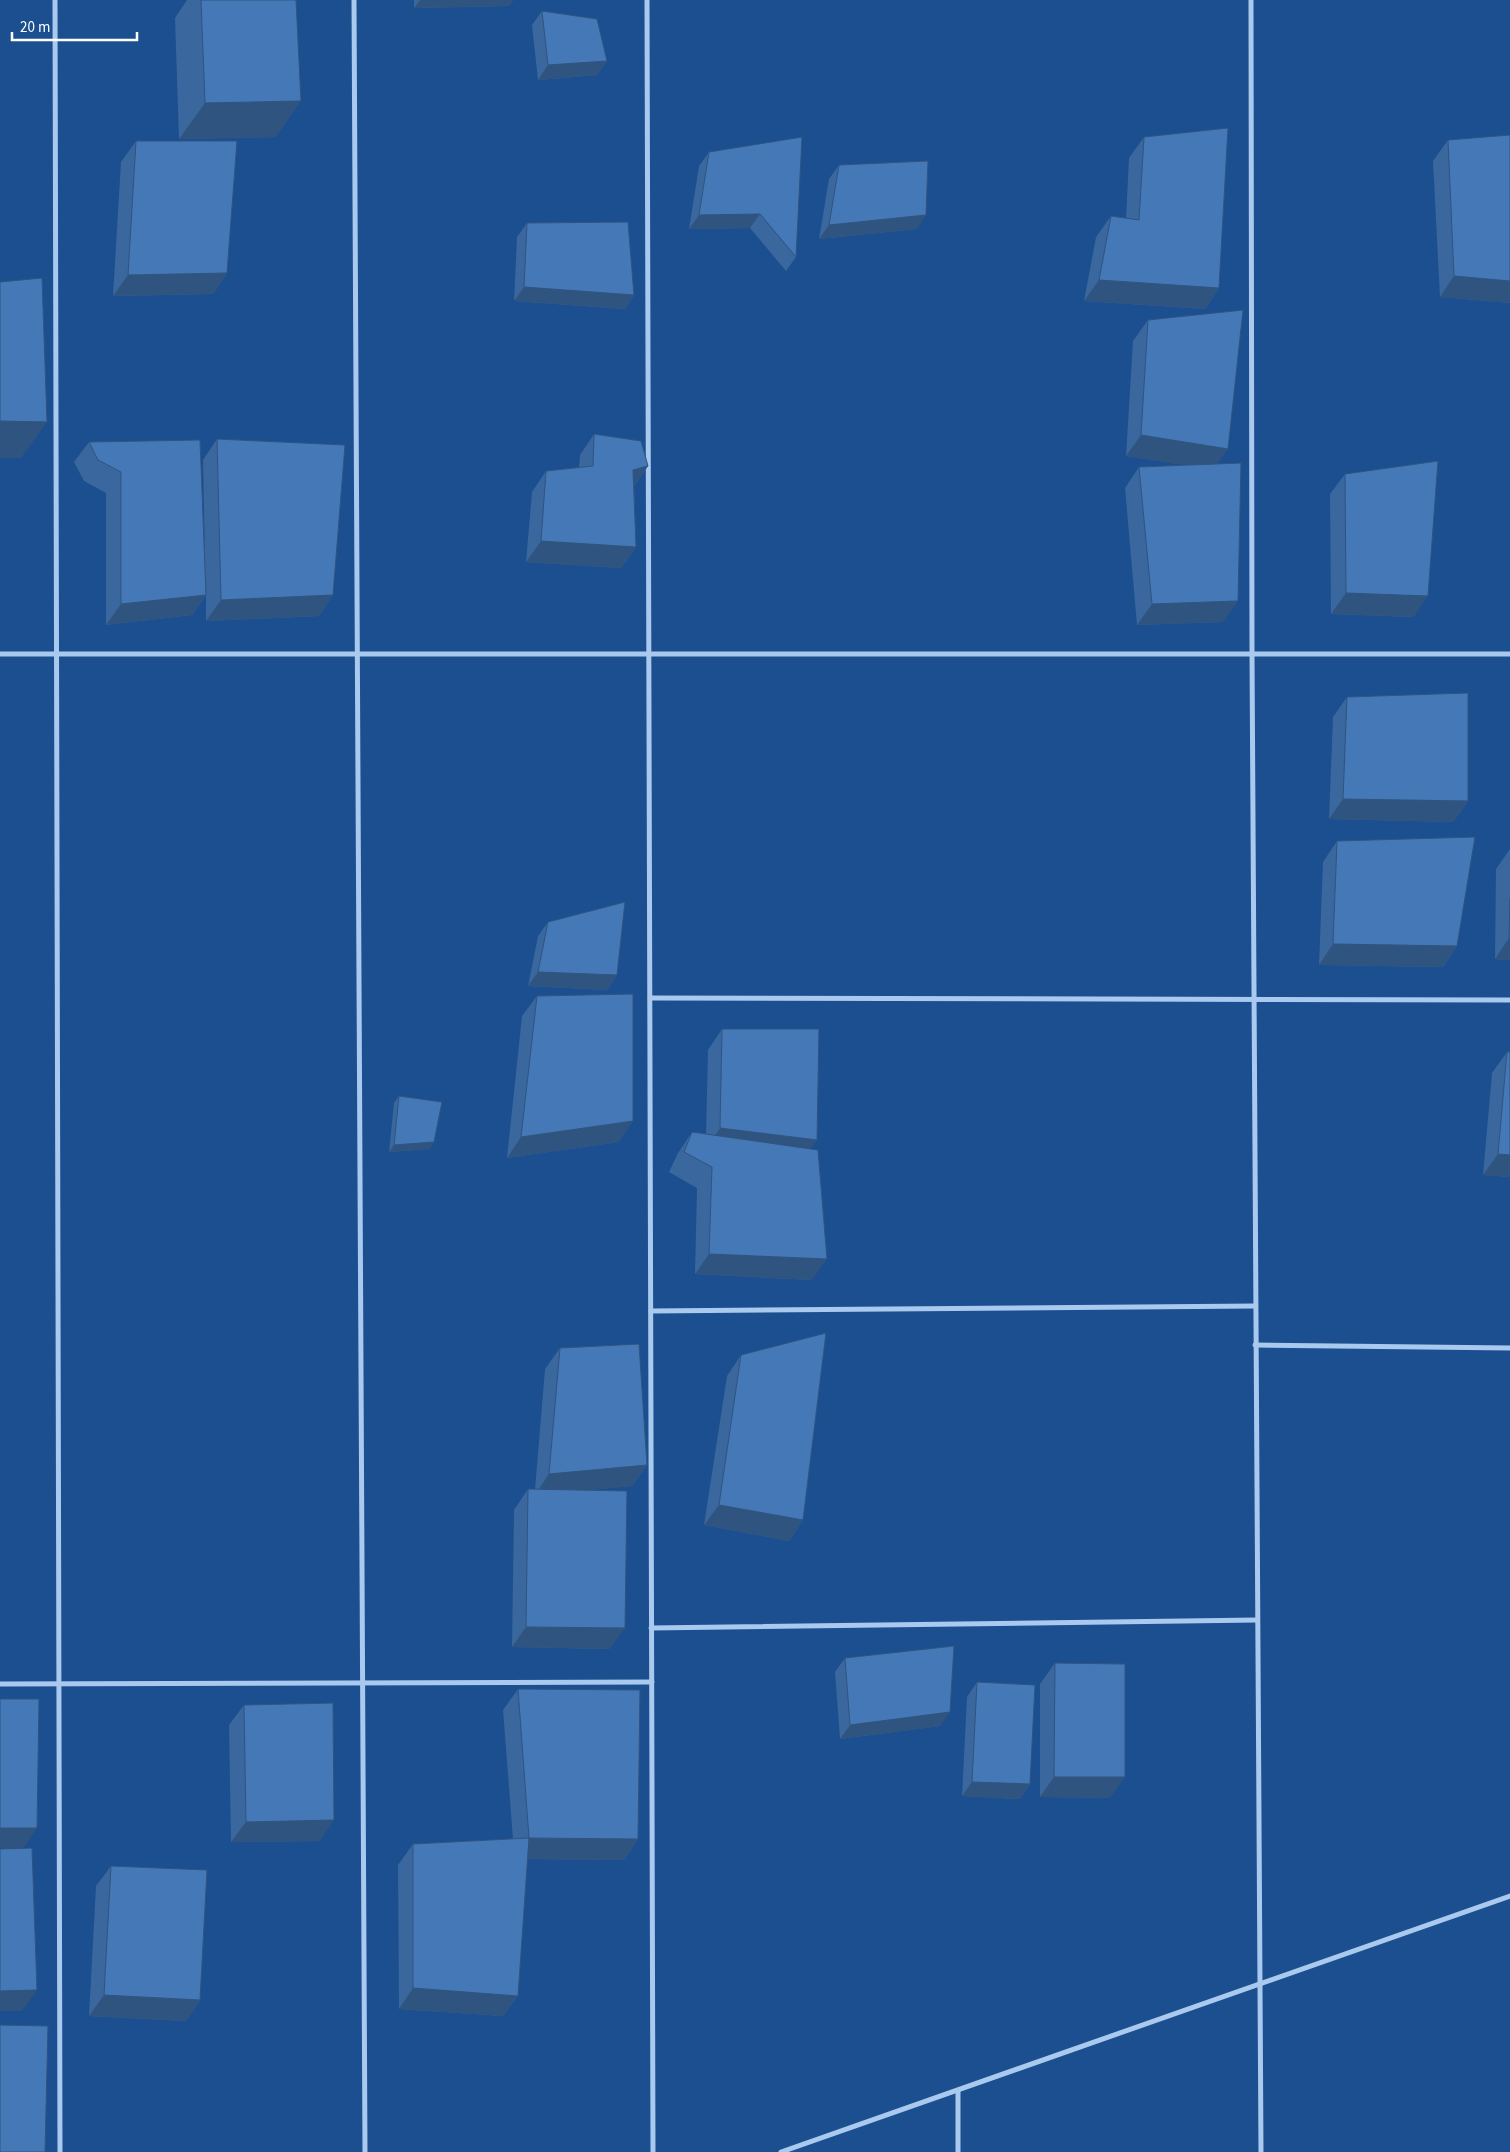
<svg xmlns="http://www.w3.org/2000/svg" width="1510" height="2152" font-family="'Source Sans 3',sans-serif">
  <rect width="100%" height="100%" fill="#1b4f8f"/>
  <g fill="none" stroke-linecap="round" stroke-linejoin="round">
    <!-- minor -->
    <g stroke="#a9c9ee" stroke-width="5">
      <path d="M55 0 60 2152"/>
      <path d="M354 0 365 2152"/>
      <path d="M647 0 653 2152"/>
      <path d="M1251 0 1252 654 1261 2152"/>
      <path d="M0 654H1510"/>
      <path d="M650 998 1510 1000"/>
      <path d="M651 1311 1255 1306"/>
      <path d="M1255 1345 1510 1348"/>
      <path d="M651 1628 1257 1620"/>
      <path d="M0 1684 652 1682"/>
      <path d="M958 2091V2152"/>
      <path d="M781 2152 1510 1896"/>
    </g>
  </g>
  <!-- wall -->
  <g fill="#3a679d">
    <path d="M187 0H296L276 137 179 139 175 18Z"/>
    <path d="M414 0H513L509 6 414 8Z"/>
    <path d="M542 11 607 61 597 75 538 80 532 25Z"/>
    <path d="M1144 137 1219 288 1205 309 1084 301 1096 237 1111 216 1126 218 1129 158Z"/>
    <path d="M1448 140 1510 303 1440 297 1433 161Z"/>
    <path d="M136 141 227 273 213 294 113 296 121 162Z"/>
    <path d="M709 152 796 257 786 271 750 228 689 229 699 166Z"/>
    <path d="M839 165 917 229 819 239 829 179Z"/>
    <path d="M527 223 634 295 625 309 514 301 517 237Z"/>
    <path d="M1148 320 1217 464 1223 622 1137 625 1125 488 1139 467 1185 465 1126 456 1133 341Z"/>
    <path d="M594 434 648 466 634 486 636 547 621 568 526 562 532 492 546 471 579 467 580 455Z"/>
    <path d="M217 439 333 595 319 616 206 621V595L192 615 106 625V493L84 481 74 462 89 442 200 440 205 558 203 460Z"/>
    <path d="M1345 474 1414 617 1331 614 1330 494Z"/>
    <path d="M1347 697 1468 801 1453 822 1329 819 1333 717Z"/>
    <path d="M1337 841 1457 946 1443 967 1319 965 1323 862Z"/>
    <path d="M1510 849V960L1495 959 1496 869Z"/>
    <path d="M548 922 617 975 607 990 528 986 538 936Z"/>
    <path d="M537 996 619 1142 507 1158 522 1016Z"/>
    <path d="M722 1029 811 1149 812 1280 695 1274 697 1188 669 1172 678 1153 692 1132 706 1134 708 1050Z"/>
    <path d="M1507 1052 1510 1177 1483 1175 1492 1073Z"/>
    <path d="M399 1096 434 1142 429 1149 389 1152 394 1103Z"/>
    <path d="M560 1348 647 1465 632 1486 587 1490 610 1649 512 1647 514 1510 528 1489H535L545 1369Z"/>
    <path d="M741 1355 803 1520 789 1541 704 1525 727 1376Z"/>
    <path d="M845 1658 940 1726 840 1739 835 1672Z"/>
    <path d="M1055 1663 1110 1798 1040 1797V1684Z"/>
    <path d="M977 1682 1030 1784 1020 1799 962 1796 967 1697Z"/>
    <path d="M518 1689 638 1839 624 1860 527 1859 518 1996 503 2016 399 2009 398 1865 413 1844 513 1839 503 1710Z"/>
    <path d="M244 1705 320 1841 231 1842 229 1725Z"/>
    <path d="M111 1866 200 2000 186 2021 89 2016 96 1886Z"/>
  </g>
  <!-- shaded-wall -->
  <g fill="#305480">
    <path d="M420 0H513L509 6 414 8Z"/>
    <path d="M607 61 597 75 538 80 548 65Z"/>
    <path d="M301 101 276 137 179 139 205 103Z"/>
    <path d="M760 214 750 228 689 229 699 215Z"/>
    <path d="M926 215 917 229 819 239 829 225Z"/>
    <path d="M227 273 213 294 113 296 128 275Z"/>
    <path d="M1454 276 1510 281V303L1440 297Z"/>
    <path d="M1099 280 1219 288 1205 309 1084 301Z"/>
    <path d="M524 287 634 295 625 309 514 301Z"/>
    <path d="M0 421 47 422 21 458H0Z"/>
    <path d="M1141 435 1228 449 1213 470 1126 456Z"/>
    <path d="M648 466 633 487V470Z"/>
    <path d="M541 541 636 547 621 568 526 562Z"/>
    <path d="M1346 593 1428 596 1414 617 1331 614Z"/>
    <path d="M206 595 192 615 106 625 121 604Z"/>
    <path d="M333 595 319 616 206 621 221 600Z"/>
    <path d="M1238 601 1223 622 1137 625 1152 604Z"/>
    <path d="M1343 799 1468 801 1453 822 1329 819Z"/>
    <path d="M1509 938H1510V960L1495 959Z"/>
    <path d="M1333 944 1457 946 1443 967 1319 965Z"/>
    <path d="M538 972 617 975 607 990 528 986Z"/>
    <path d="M633 1121 619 1142 507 1158 521 1137Z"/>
    <path d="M720 1128 817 1140 802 1161 706 1149Z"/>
    <path d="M434 1142 429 1149 389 1152 394 1145Z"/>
    <path d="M1498 1154 1510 1155V1177L1483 1175Z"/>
    <path d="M709 1254 827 1259 812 1280 695 1274Z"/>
    <path d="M647 1465 632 1486 535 1495 549 1474Z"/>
    <path d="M719 1505 803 1520 789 1541 704 1525Z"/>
    <path d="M526 1627 625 1628 610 1649 512 1647Z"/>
    <path d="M950 1712 940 1726 840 1739 850 1725Z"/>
    <path d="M1054 1777H1125L1110 1798 1040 1797Z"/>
    <path d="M972 1782 1030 1784 1020 1799 962 1796Z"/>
    <path d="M334 1820 320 1841 231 1842 246 1822Z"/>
    <path d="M0 1828H37L23 1849 0 1848Z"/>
    <path d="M529 1838 638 1839 624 1860 514 1859Z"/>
    <path d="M413 1988 518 1996 503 2016 399 2009Z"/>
    <path d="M37 1990 22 2011H0V1991Z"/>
    <path d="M104 1995 200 2000 186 2021 89 2016Z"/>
  </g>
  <!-- building -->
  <g fill="#4478b7" stroke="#305480">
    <path d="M201 0H296L301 101 205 103Z"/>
    <path d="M542 11 597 19 607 61 548 65Z"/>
    <path d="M1228 128 1219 288 1099 280 1111 216 1139 220 1144 137Z"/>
    <path d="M1510 135V281L1454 276 1448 140Z"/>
    <path d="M802 137 796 257 760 214 699 215 709 152Z"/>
    <path d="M136 141H237L227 273 128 275Z"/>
    <path d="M928 161 926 215 829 225 839 165Z"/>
    <path d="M628 222 634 295 524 287 527 223Z"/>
    <path d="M42 278 47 422 0 421V282Z"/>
    <path d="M1243 310 1228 449 1141 435 1148 320Z"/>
    <path d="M594 434 641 441 648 466 633 470 636 547 541 541 546 471 593 466Z"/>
    <path d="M217 439 345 445 333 595 221 600Z"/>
    <path d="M200 440 206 595 121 604V472L98 460 89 442Z"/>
    <path d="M1438 461 1428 596 1346 593 1345 474Z"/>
    <path d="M1241 463 1238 601 1152 604 1139 467Z"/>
    <path d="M1468 693V801L1343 799 1347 697Z"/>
    <path d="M1475 837 1457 946 1333 944 1337 841Z"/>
    <path d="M1510 898V938H1509Z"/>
    <path d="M625 902 617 975 538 972 548 922Z"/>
    <path d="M633 994V1121L521 1137 537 996Z"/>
    <path d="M722 1029H819L817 1140 720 1128Z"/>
    <path d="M1507 1052H1510V1155L1498 1154Z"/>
    <path d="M399 1096 442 1102 434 1142 394 1145Z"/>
    <path d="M692 1132 818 1150 827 1259 709 1254 712 1167 684 1152Z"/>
    <path d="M826 1333 803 1520 719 1505 741 1355Z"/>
    <path d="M639 1344 647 1465 549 1474 560 1348Z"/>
    <path d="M528 1489 627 1491 625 1628 526 1627Z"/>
    <path d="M954 1646 950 1712 850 1725 845 1658Z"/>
    <path d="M1055 1663 1125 1664V1777H1054Z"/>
    <path d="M977 1682 1035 1685 1030 1784 972 1782Z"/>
    <path d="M518 1689 640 1690 638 1839 529 1838Z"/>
    <path d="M0 1699H39L37 1828H0Z"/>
    <path d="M333 1703 334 1820 246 1822 244 1705Z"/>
    <path d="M529 1838 518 1996 413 1988V1844Z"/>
    <path d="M32 1848 37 1990 0 1991V1849Z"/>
    <path d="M111 1866 207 1870 200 2000 104 1995Z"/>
    <path d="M0 2025 48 2026 45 2152H0Z"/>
  </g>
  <!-- scale -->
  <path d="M12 32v8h125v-8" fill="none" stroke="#ffffff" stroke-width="2.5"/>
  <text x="20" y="32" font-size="15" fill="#ffffff" stroke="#1b4f8f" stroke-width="4" paint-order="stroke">20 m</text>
</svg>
